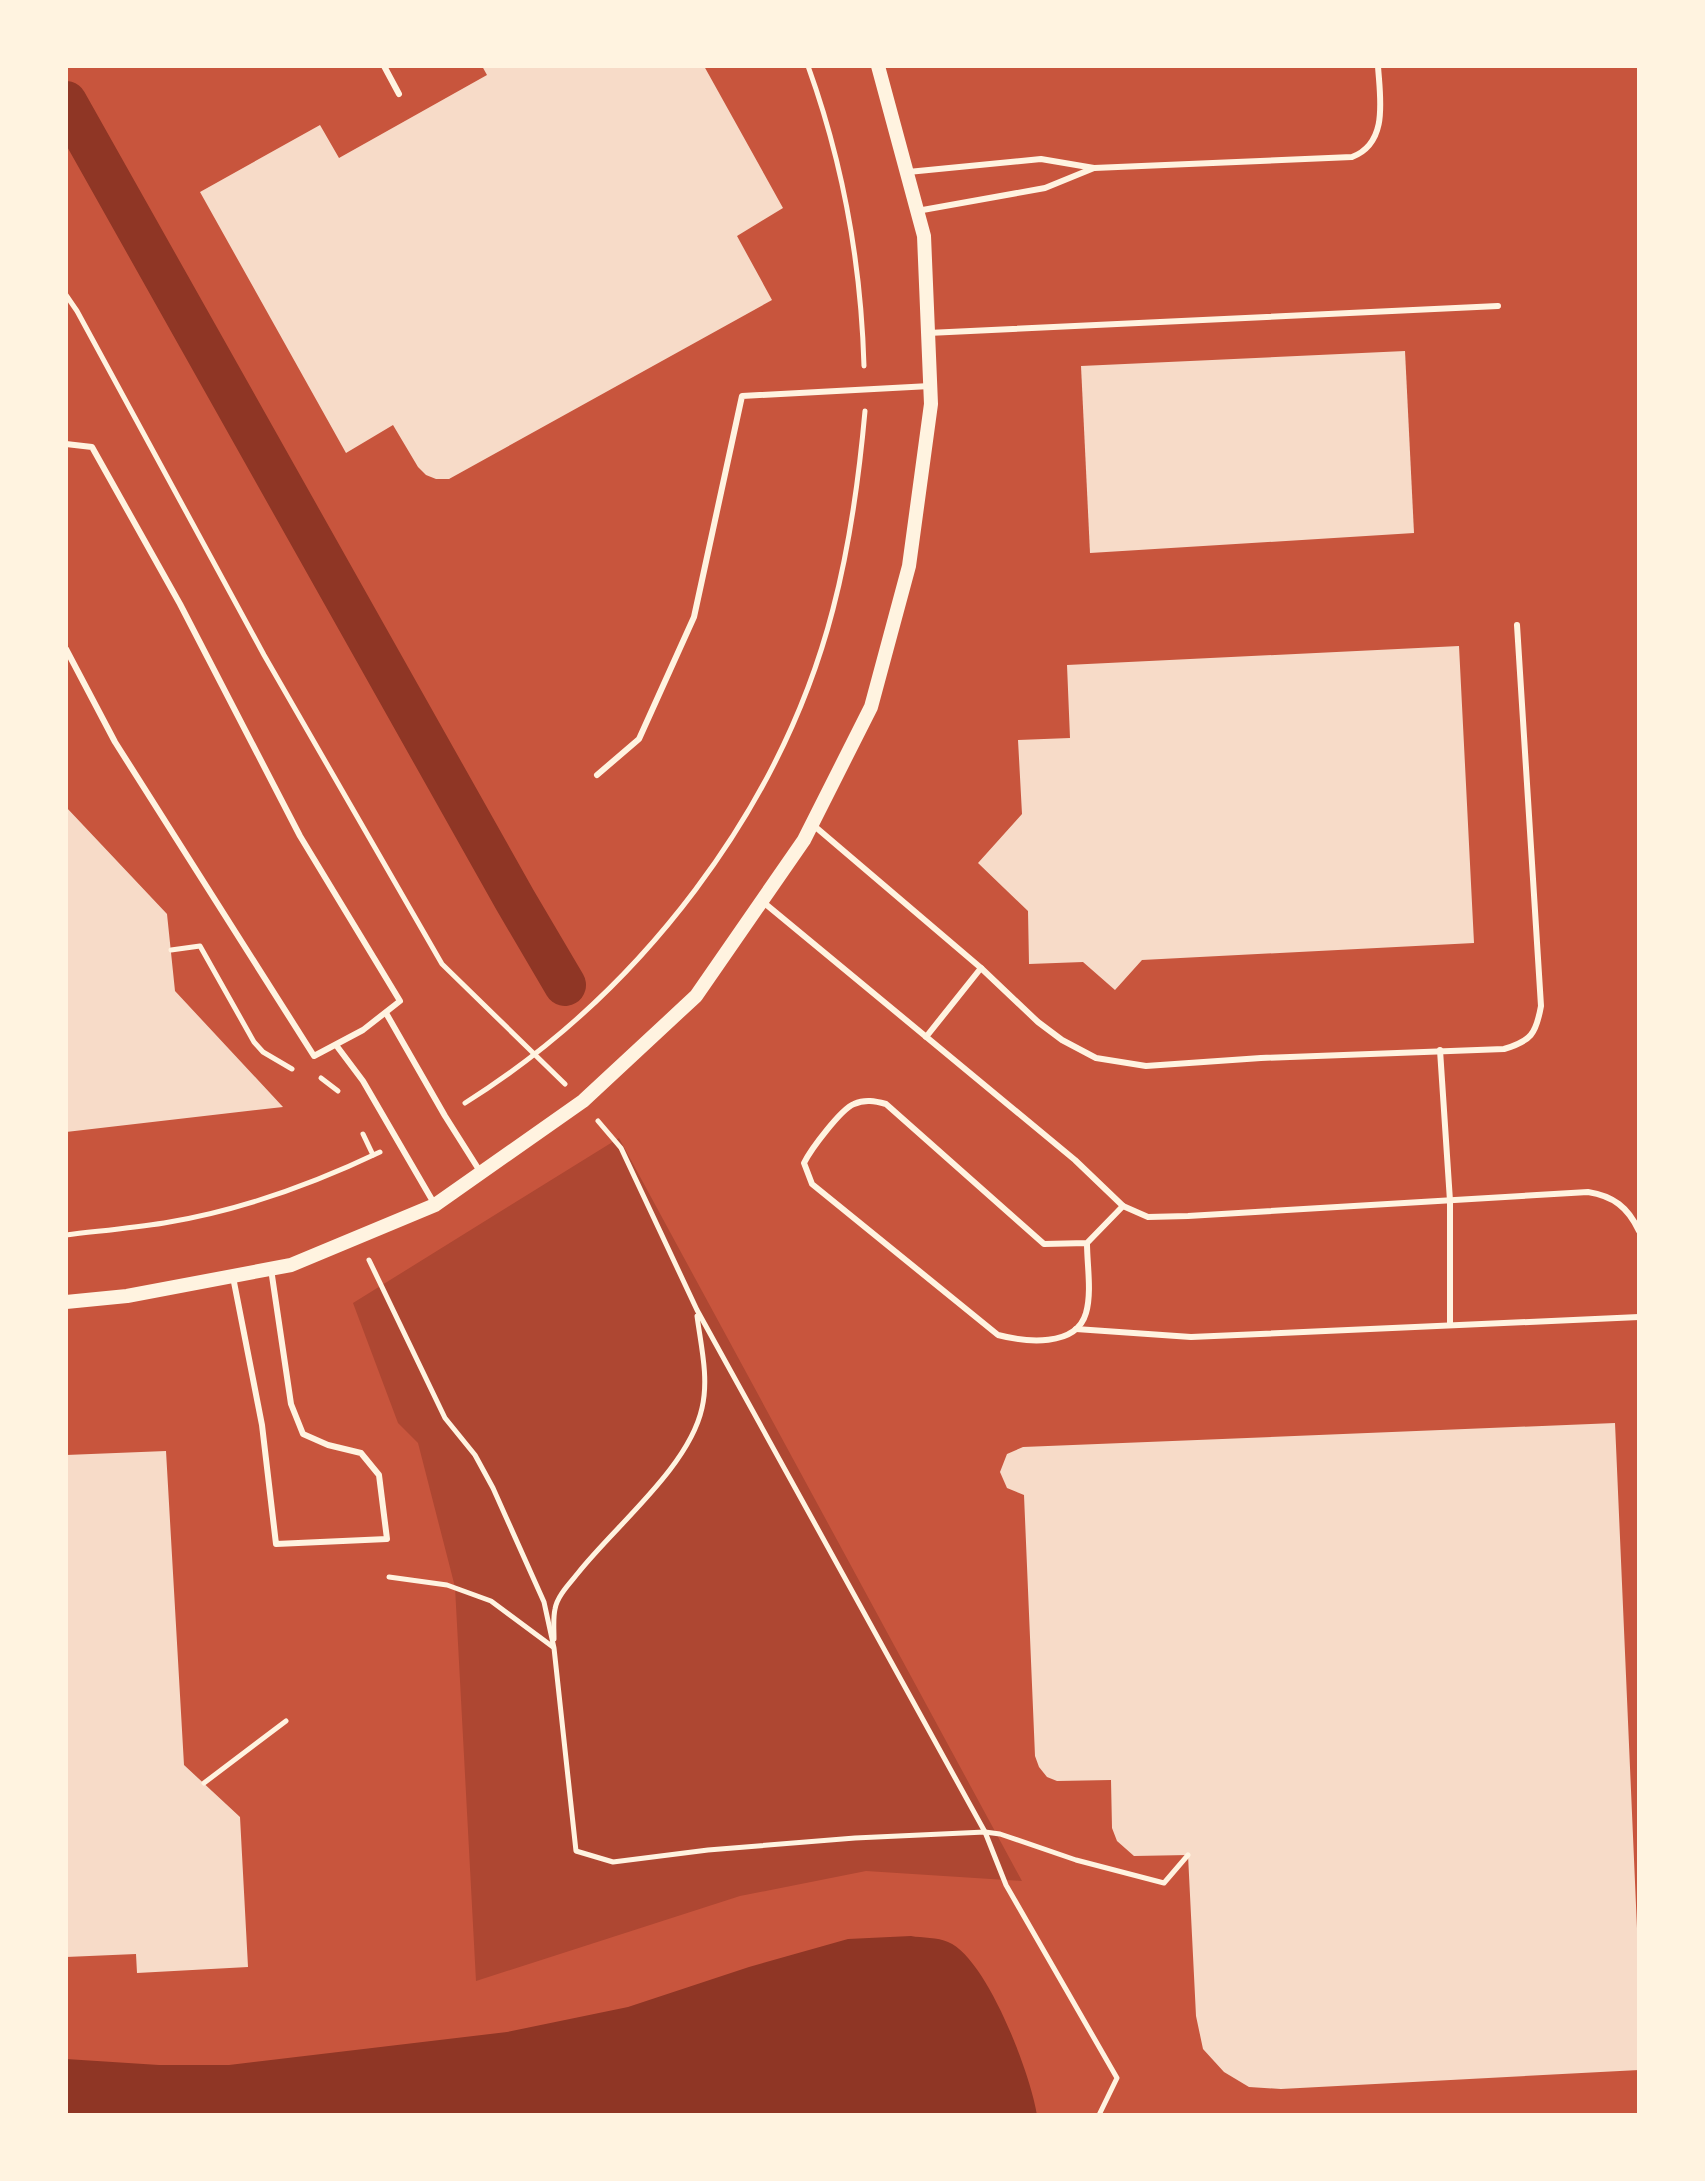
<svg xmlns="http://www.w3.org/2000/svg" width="1705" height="2181" font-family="Signika,sans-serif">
  <rect width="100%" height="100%" fill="#c8553d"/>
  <!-- green -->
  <path fill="#ae4732" d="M619 1138 1022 1881 866 1871 740 1896 476 1981 455 1587 418 1443 398 1423 353 1303Z"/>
  <!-- water -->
  <path fill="#8f3625" d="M911 1936C922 1938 938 1937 948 1942 987 1958 1031 2075 1037 2115H66V2059L159 2065H229L507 2032 628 2007 749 1967 848 1939Z"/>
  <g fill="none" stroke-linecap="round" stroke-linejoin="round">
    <!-- canal -->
    <path stroke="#8f3625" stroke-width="42" d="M66 102 515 900 565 985"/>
  </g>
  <!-- building -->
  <g fill="#f7dbc8">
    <path d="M482 66H704L783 208 737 236 772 300 449 479H436L426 475 418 467 393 425 346 453 200 192 320 125 339 158 487 75Z"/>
    <path d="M1405 351 1414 533 1090 553 1081 366Z"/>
    <path d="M1459 646 1474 943 1142 960 1115 990 1083 962 1029 964 1028 911 978 863 1022 814 1018 740 1070 738 1067 665Z"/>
    <path d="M66 807 167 914 175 991 283 1107 66 1132Z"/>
    <path d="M1615 1423 1639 1974V2070L1281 2089 1249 2087 1224 2072 1203 2049 1196 2016 1188 1855 1134 1856 1117 1841 1112 1828 1111 1780 1057 1781 1047 1777 1039 1767 1035 1756 1024 1495 1007 1488 1000 1472 1007 1454 1023 1447Z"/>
    <path d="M166 1451 184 1765 240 1817 248 1967 137 1973 136 1954 66 1957V1455Z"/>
  </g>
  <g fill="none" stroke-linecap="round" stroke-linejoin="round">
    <!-- path -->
    <g stroke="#fff3e0" stroke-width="5">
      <path d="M808 66C843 163 861 263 864 366"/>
      <path d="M66 295 77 311 264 655 442 964 565 1084"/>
      <path d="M171 950 200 946 254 1042 263 1052 292 1069"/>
      <path d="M321 1078 338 1091"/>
      <path d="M465 1103C640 993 781 810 833 609 850 544 859 478 865 411"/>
      <path d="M598 1121 621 1148 697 1310 985 1832 1006 1885 1117 2078 1099 2115"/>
      <path d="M363 1134 373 1155"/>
      <path d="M66 1235C99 1231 132 1228 164 1223 238 1211 313 1184 380 1152"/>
      <path d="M369 1260 445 1418 475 1455 493 1488 544 1602 554 1648 576 1851 613 1862 708 1850 855 1838 985 1832 1000 1834 1076 1860 1164 1883 1188 1855"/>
      <path d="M389 1577 447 1585 491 1601 553 1647"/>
      <path d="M554 1639C554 1629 553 1618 555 1609 557 1596 570 1583 578 1573 615 1526 689 1467 702 1408 709 1378 701 1346 697 1316"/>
      <path d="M204 1783 286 1721"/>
    </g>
    <!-- service -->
    <g stroke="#fff3e0" stroke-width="6">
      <path d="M384 66 399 94"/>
      <path d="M908 172 1041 159 1094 168"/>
      <path d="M917 211 1045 188 1094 168 1352 157C1389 143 1380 98 1378 66"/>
      <path d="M928 333 1498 306"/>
      <path d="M66 444 92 447 180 604 300 836 400 1001 363 1030 314 1056 115 742 66 649"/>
      <path d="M597 775 639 739 694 617 742 396 930 386"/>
      <path d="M812 824 981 968 1038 1022 1062 1040 1096 1058 1146 1066 1261 1058 1504 1049C1531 1041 1536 1034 1541 1006L1517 625"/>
      <path d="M762 901 1075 1160 1123 1206 1148 1217 1188 1216 1588 1192C1613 1196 1628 1207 1639 1231"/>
      <path d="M386 1013 445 1116 481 1173"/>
      <path d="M926 1037 981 968"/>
      <path d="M336 1045 363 1081 435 1205"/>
      <path d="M1440 1050 1450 1201V1325"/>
      <path d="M1087 1243C1087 1265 1092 1292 1086 1313 1076 1348 1025 1342 998 1335L812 1184 804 1163C811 1149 841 1109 854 1104 865 1099 875 1101 886 1104L1044 1244 1087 1243 1123 1206"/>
      <path d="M233 1277 262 1425 276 1544 387 1539 379 1475 361 1453 328 1445 303 1434 291 1404 271 1269"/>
      <path d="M1076 1329 1191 1337 1639 1317"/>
    </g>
    <!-- tertiary -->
    <path stroke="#fff3e0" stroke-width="14" d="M66 1302 127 1296 291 1265 435 1205 583 1101 696 996 804 840 871 707 909 566 931 404 924 236 878 66"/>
  </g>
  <!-- border -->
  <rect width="1705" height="2181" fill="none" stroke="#fff3e0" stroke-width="136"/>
</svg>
